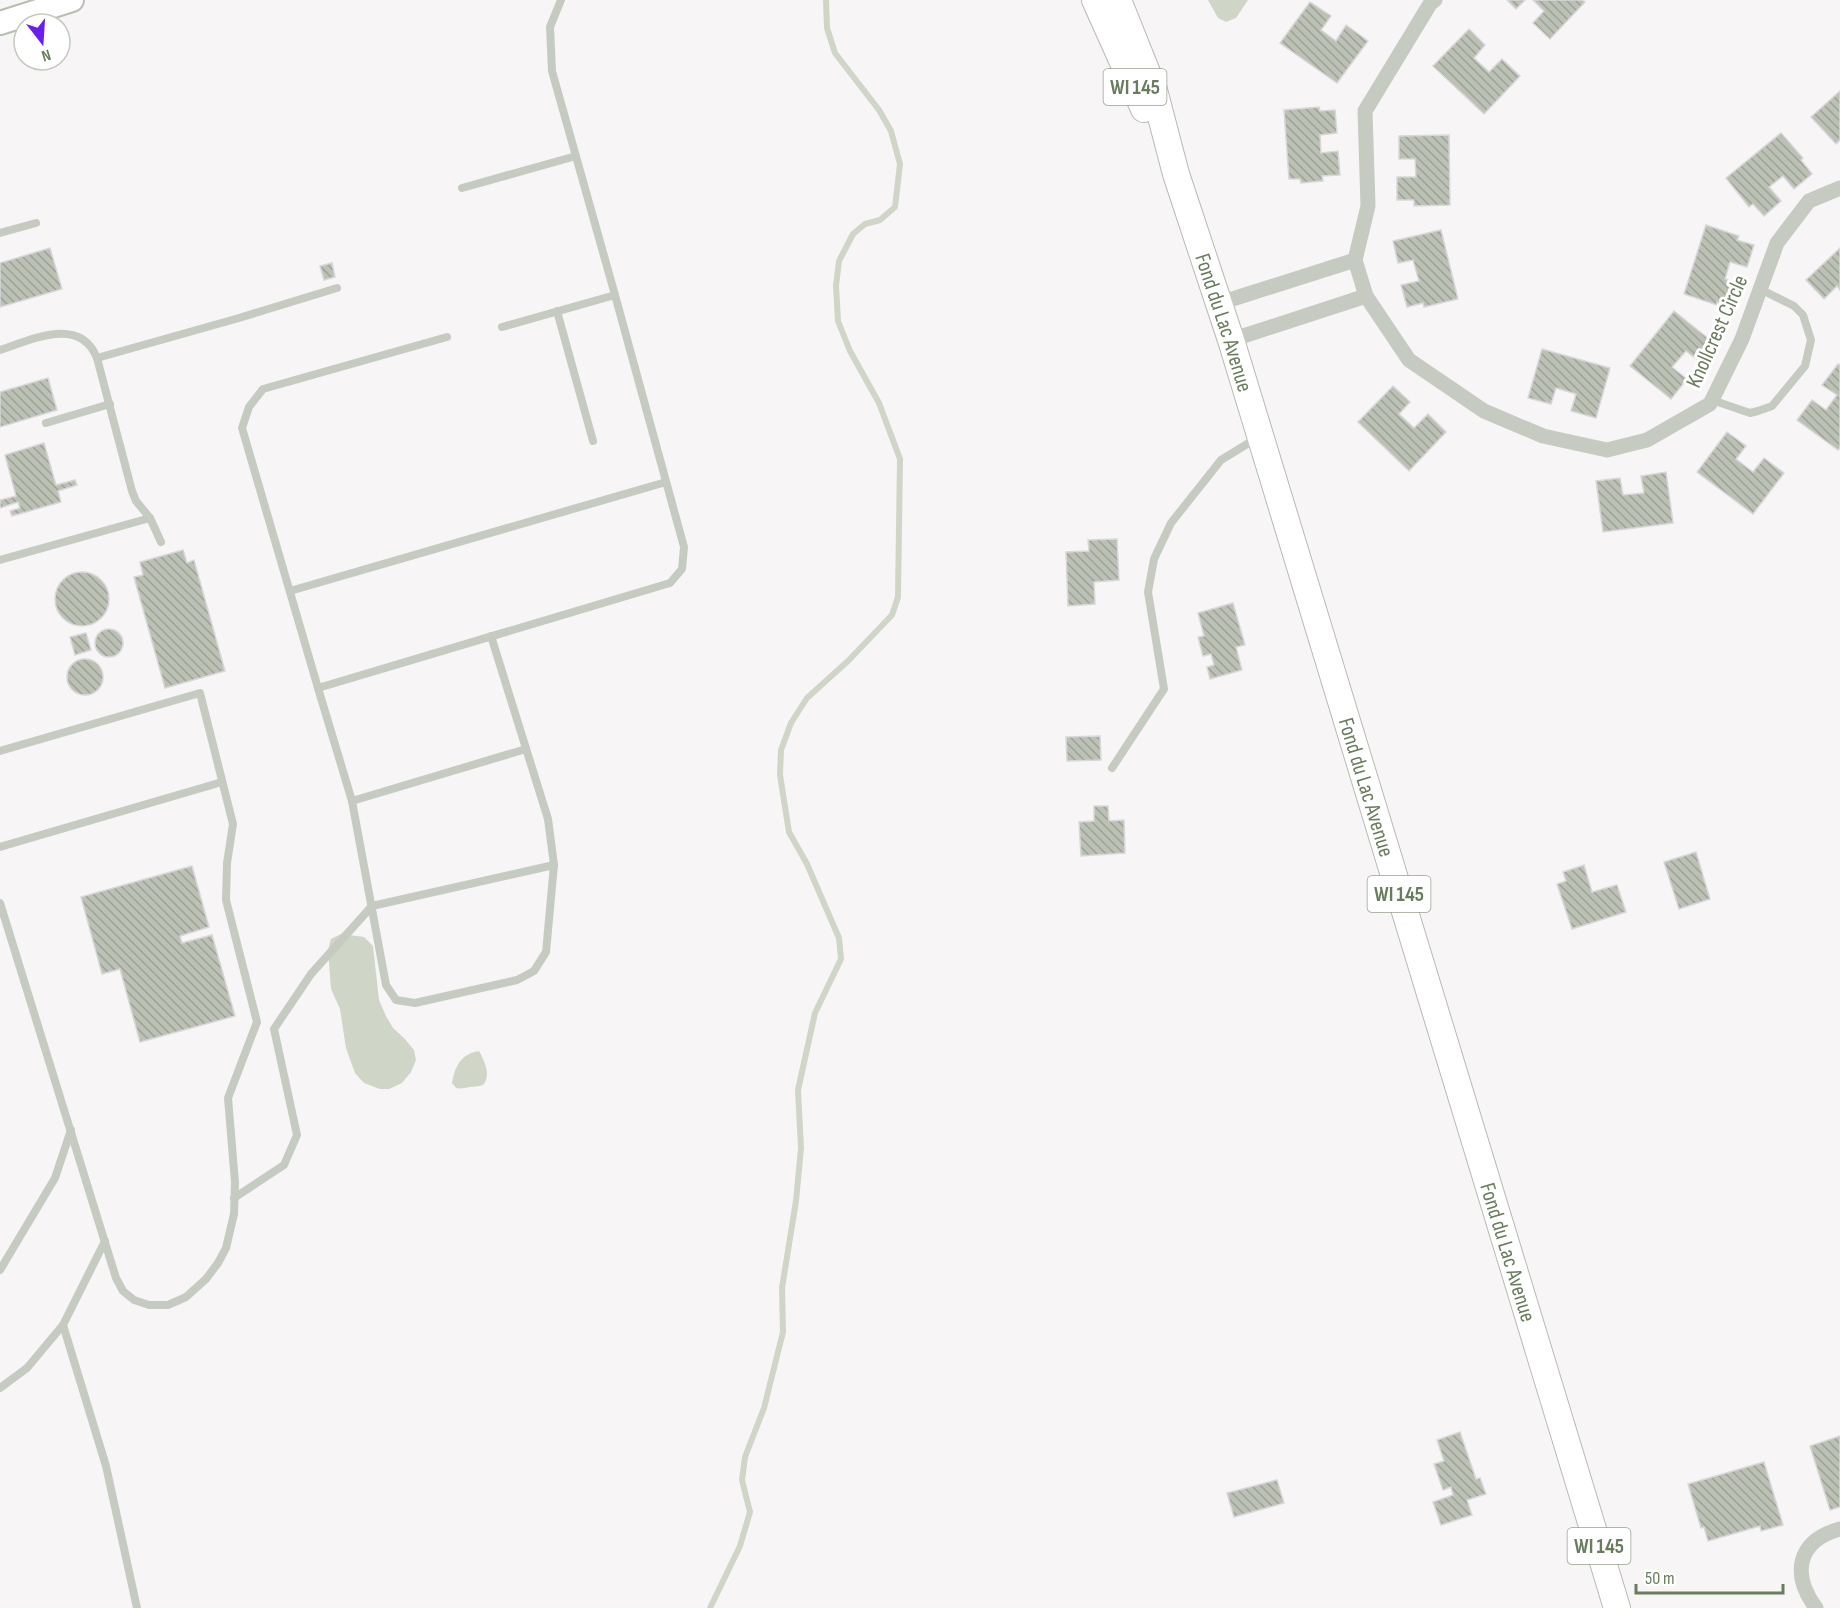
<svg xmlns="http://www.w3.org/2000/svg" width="1840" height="1608" font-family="'Sofia Sans Condensed',sans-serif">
  <defs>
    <pattern id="building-back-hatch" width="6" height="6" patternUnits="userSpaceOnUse" patternTransform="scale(1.5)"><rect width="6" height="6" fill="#bbc1b4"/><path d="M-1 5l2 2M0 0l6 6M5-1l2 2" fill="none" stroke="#9ca296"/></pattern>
  </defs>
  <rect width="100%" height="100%" fill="#f8f5f7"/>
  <!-- water -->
  <g fill="#cfd5c7">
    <path d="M1208 0H1248L1236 18 1226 22 1218 18Z"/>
    <path d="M341 934 364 937 373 946 379 1000 386 1016 393 1028 404 1038 414 1050 416 1060 411 1072 402 1083 389 1089H380L364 1083 355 1073 346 1048 340 1009 331 989 328 950 331 939Z"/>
    <path d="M479 1051C484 1060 491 1074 484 1084 481 1087 474 1086 470 1087 464 1088 461 1089 456 1088L452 1083C455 1066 461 1054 479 1051Z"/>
  </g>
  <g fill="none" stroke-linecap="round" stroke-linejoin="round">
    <!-- stream -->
    <path stroke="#cfd5c7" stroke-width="6" d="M710 1608 740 1546 750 1512 742 1480 745 1457 764 1408 783 1332 782 1288 796 1201 801 1148 798 1090 815 1013 841 959 839 938 807 864 789 832 780 775 781 750 791 723 807 698 848 661 892 615 898 597 900 459 879 403 850 351 838 321 836 286 839 261 853 234 865 224 880 220 895 207 900 164 891 131 879 110 835 53 827 28 826 0"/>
  </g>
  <!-- building -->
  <g fill="url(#building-back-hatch)" stroke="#d9d7d9" stroke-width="1.5">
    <path d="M1507 0H1525L1516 9Z"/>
    <path d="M1533 0H1582L1585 2 1550 39 1533 23 1544 11Z"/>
    <path d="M1310 2 1331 16 1321 30 1336 41 1346 25 1368 41 1337 83 1280 43Z"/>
    <path d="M1469 29 1485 45 1474 58 1489 72 1502 59 1520 76 1484 114 1433 66Z"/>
    <path d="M1840 91V140L1836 144 1811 117Z"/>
    <path d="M1319 107 1320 111 1335 110 1337 133 1320 135 1321 153 1338 151 1340 175 1322 176 1323 181 1301 183 1300 179H1289L1284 110Z"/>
    <path d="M1781 133 1803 158 1801 160 1812 174 1794 189 1783 176 1769 187 1781 201 1764 216 1753 204 1749 207 1726 178Z"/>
    <path d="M1449 135 1450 205 1414 206V200H1397V177H1416L1415 159H1399V136Z"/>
    <path d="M1706 225 1739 236 1737 240 1754 245 1747 267 1730 262 1725 279 1740 284 1733 306 1717 302V305L1684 294Z"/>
    <path d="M1441 230 1458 299 1424 307 1423 303 1407 307 1401 285 1419 281 1413 260 1398 263 1393 241Z"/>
    <path d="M50 248 62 289 0 307V263Z"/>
    <path d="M1840 248V290L1837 286 1824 299 1806 280Z"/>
    <path d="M332 263 335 277 324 280 320 266Z"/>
    <path d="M1674 311 1714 343 1699 361 1686 351 1672 367 1687 379 1671 399 1630 366Z"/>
    <path d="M1542 349 1610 368 1596 418 1571 411 1576 394 1556 388 1551 404 1528 398Z"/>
    <path d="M1838 364 1840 365V448L1838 450 1797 420 1812 400 1826 410 1837 395 1822 385Z"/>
    <path d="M48 378 57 410 0 427V392Z"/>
    <path d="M1393 386 1410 402 1399 414 1414 428 1428 414 1446 432 1409 471 1358 422Z"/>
    <path d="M1727 432 1746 446 1736 459 1753 472 1764 458 1784 473 1753 514 1697 472Z"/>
    <path d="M44 443 56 485 75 480 77 485 58 491 61 502 12 516 10 511 20 508 18 502 0 508V500L16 496 5 455Z"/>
    <path d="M1666 472 1673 523 1603 532 1596 481 1620 478 1623 495 1644 493 1641 476Z"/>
    <path d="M1117 539 1119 580 1094 582 1095 604 1068 606 1066 552 1089 551 1088 540Z"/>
    <path d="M183 550 187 563 194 560 225 671 165 688 134 577 143 575 140 562Z"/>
    <circle cx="82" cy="599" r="27"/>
    <path d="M1233 603 1245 645 1236 647 1242 670 1210 679 1207 667 1214 665 1211 654 1203 656 1198 637 1204 636 1198 613Z"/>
    <circle cx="109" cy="643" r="14"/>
    <path d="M86 633 91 650 75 655 70 637Z"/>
    <circle cx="85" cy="677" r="18"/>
    <path d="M1100 736 1101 760 1067 761 1066 737Z"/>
    <path d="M1094 806H1108L1109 821 1124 820 1125 853 1081 856 1079 822 1094 821Z"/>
    <path d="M1696 852 1710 899 1679 909 1664 862Z"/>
    <path d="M1584 865 1592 892 1617 885 1626 912 1572 929 1557 884 1566 881 1563 872Z"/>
    <path d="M192 866 209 927 180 936 182 943 212 935 235 1016 140 1042 120 969 102 974 81 897Z"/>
    <path d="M1460 1432 1476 1479 1480 1478 1486 1494 1467 1500 1472 1515 1441 1525 1433 1502 1453 1495 1451 1487 1443 1490 1434 1464 1444 1461 1437 1440Z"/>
    <path d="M1840 1436V1507L1830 1510 1810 1446Z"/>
    <path d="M1764 1462 1783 1525 1761 1531 1760 1526 1708 1541 1704 1527 1701 1528 1688 1484Z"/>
    <path d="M1277 1480 1284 1503 1234 1517 1227 1493Z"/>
  </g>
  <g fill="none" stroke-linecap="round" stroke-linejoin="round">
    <!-- secondary casing -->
    <g stroke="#b7beb2" stroke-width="26">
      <path id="secondary" d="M0 23 72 0"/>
    </g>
    <!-- primary casing -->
    <g stroke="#b6bcb1" stroke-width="28">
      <g id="primary">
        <path d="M1095 0 1144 109"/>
        <path id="s1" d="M1118 0 1154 90 1176 174 1231 340 1617 1608"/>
      </g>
    </g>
    <!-- lane -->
    <g stroke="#c6cbc2" stroke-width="8">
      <path d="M462 188 576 156"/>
      <path d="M0 233 36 223"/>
      <path d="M557 311 593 441"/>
      <path d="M502 327 615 295 552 71 550 27 561 0"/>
      <path d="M447 337 263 389 249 407 242 428 318 688 670 583 682 569 684 547 615 295"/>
      <path d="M0 350C31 340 80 315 97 358L132 491 136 501 150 518 161 542"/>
      <path d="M97 358 239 318 337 288"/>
      <path d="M1712 400 1750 413 1758 411 1772 406 1805 366 1811 340 1803 315 1794 306 1760 289"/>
      <path d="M46 423 110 404"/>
      <path d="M0 560 150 518"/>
      <path d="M290 591 666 482"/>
      <path d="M318 688 352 801 386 985 396 1000 415 1003 517 980 534 971 546 952 554 865 548 819 491 636"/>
      <path d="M0 751 200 693 233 824 227 863 226 900 257 1022 228 1098 235 1182 234 1214 226 1248 218 1263 206 1279 186 1297 168 1305H149L134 1300 123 1291 116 1278 0 903"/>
      <path d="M1112 768 1164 689 1148 592 1154 559 1171 523 1221 460 1257 438"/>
      <path d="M352 801 526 749"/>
      <path d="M0 847 222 782"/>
      <path d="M234 1198 284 1165 297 1135 274 1029 311 974 372 906 554 865"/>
      <path d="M0 1270 55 1178 71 1130"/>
      <path d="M63 1325 106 1466 137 1608"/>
      <path d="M0 1388 27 1368 63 1325 105 1241"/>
    </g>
    <!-- street -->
    <g stroke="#c6cbc2" stroke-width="15">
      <path d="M1435 0 1430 4 1365 111 1368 206 1355 260 1366 296 1409 360 1484 411 1543 436 1607 450 1647 440 1710 404 1742 339 1777 243 1809 201 1840 188"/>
      <path d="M1220 303 1355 260"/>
      <path d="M1231 340 1366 296"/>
      <path d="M1816 1608C1791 1574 1797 1541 1840 1529"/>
    </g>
    <!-- secondary -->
    <use href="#secondary" stroke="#fff" stroke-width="22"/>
    <!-- primary -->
    <use href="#primary" stroke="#fff" stroke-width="26"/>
  </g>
  <g text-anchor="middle" stroke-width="6" stroke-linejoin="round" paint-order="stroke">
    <!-- shield labels -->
    <g fill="#fff" stroke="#96a38d" stroke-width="1.5">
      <rect x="1103.5" y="69" width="63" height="36" rx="4.5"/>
      <rect x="1367.5" y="876" width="63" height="36" rx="4.5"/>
      <rect x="1567.5" y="1528" width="63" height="36" rx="4.5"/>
    </g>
    <g font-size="21" font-weight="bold" fill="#697c5c">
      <text x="1135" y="94">WI 145</text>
      <text x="1399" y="901">WI 145</text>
      <text x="1599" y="1553">WI 145</text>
    </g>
    <!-- street labels -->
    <g font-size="22" fill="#697c5c" stroke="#fff">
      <text dy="8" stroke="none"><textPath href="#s1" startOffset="340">Fond du Lac Avenue</textPath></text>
      <text transform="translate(1716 331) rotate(-66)" y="8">Knollcrest Circle</text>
      <text dy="8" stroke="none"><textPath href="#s1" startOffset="826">Fond du Lac Avenue</textPath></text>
      <text dy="8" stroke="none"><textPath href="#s1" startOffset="1312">Fond du Lac Avenue</textPath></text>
    </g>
  </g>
  <!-- north arrow -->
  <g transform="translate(42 42) rotate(163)"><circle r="28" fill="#ffffff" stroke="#c3cbbe" stroke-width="1.5"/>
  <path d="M0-4.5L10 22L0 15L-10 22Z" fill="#6d1cf0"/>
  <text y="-9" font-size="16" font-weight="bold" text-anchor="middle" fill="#697c5c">N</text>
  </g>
  <!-- scale -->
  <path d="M1636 1584v9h147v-9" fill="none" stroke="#697c5c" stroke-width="3"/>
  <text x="1645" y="1584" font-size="18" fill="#697c5c" stroke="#ffffff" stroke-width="4.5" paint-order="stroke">50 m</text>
</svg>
